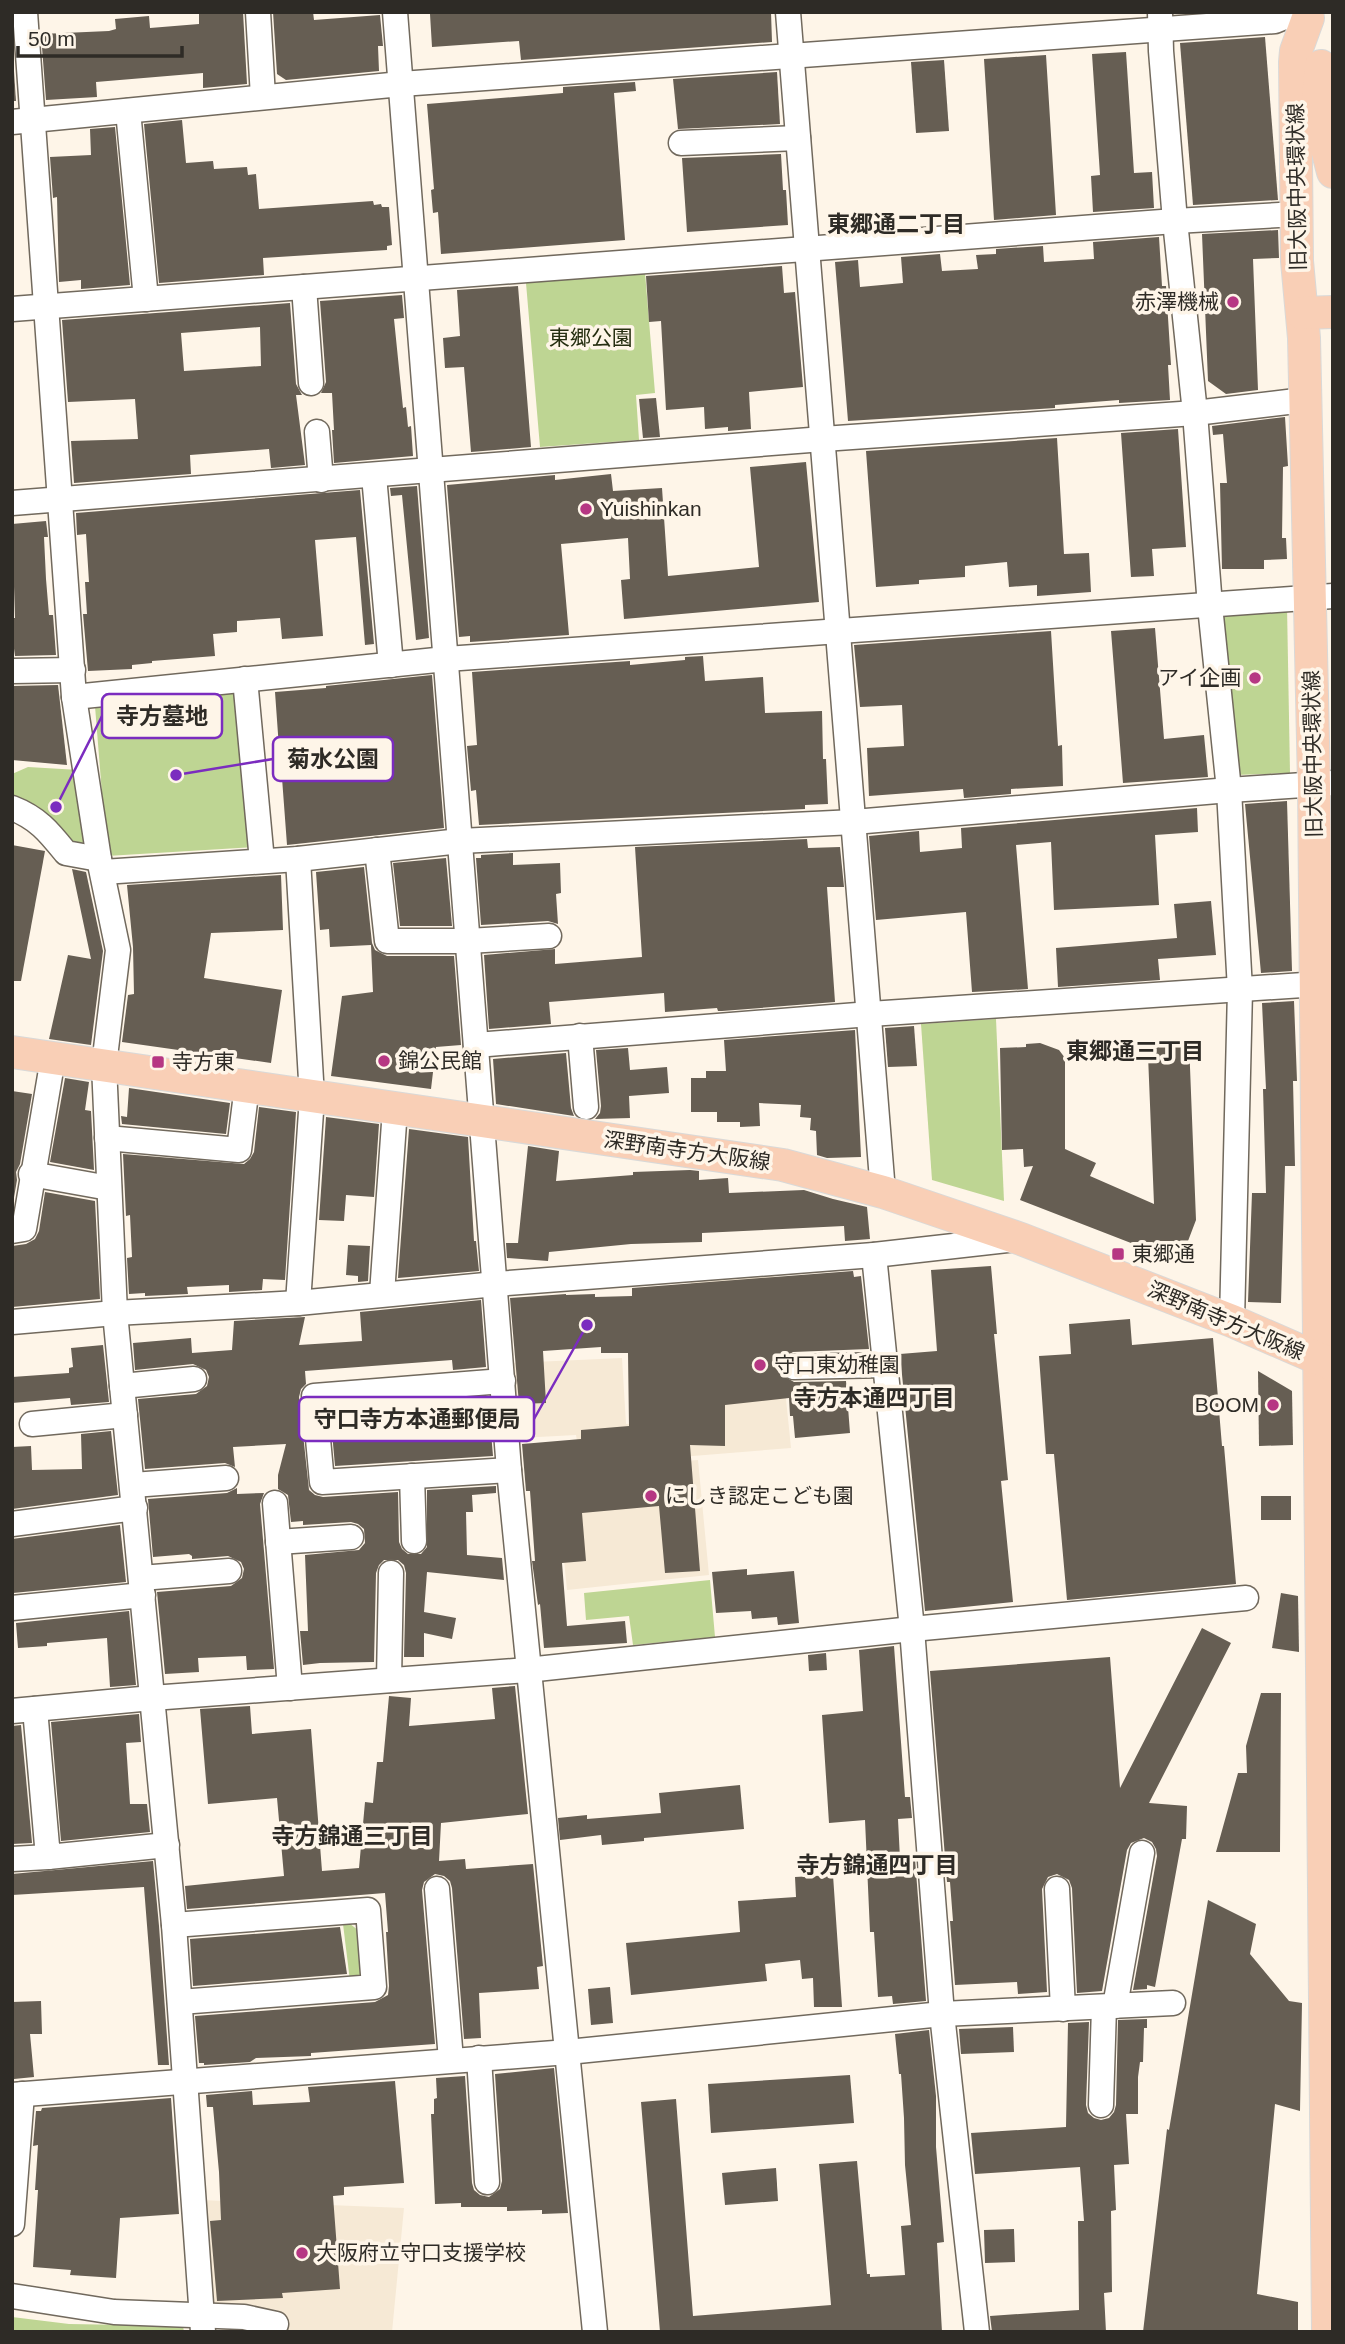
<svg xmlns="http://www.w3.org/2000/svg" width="1345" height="2344" font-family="Helvetica,'Noto Sans JP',sans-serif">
  <rect width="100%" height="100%" fill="#fef5e8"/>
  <!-- built -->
  <g fill="#f6e9d5">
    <path d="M773 1271 791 1448 581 1465 576 1435 519 1438 512 1363 622 1358 626 1424 690 1421 691 1277Z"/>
    <path d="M698 1460 709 1575 567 1590 555 1471Z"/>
    <path d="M200 2200 404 2208 392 2332H222L215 2306 207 2298Z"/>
  </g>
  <!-- green -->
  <g fill="#bed593">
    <path d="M645 273 655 393 636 395 639 440 540 447 526 283Z"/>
    <path d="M1287 606 1290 773 1235 775 1223 610Z"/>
    <path d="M240 690 255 847 107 856 95 706Z"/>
    <path d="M28 767 79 770 86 848 68 847C63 818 38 810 12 801V774Z"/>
    <path d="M996 1019 1004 1201 932 1180 921 1024Z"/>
    <path d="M710 1580 715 1637 633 1645 629 1616 586 1620 584 1593Z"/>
    <path d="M349 1923 359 1931 364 1969 357 1980 350 1981 343 1924Z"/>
    <path d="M12 2317 69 2324 183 2326 184 2332H12Z"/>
  </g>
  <!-- building -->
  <g fill="#665e53" fill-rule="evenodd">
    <path d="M199 12H243L247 84 203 88V73L96 82 97 97 46 100 41 34 109 31 116 29 115 19 149 16 150 28 199 24Z"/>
    <path d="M273 12H313L314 20 380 15 383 46H378L379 71 286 80 277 74Z"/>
    <path d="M453 12H771L772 42 521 60 519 41 432 47 430 14Z"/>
    <path d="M1265 37 1278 200 1193 205 1180 43Z"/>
    <path d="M12 42 16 101H12Z"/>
    <path d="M1126 52 1134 173 1152 172 1154 208 1093 212 1091 176 1100 175 1092 54Z"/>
    <path d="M1046 55 1056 215 994 220 984 59Z"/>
    <path d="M944 60 949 131 916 133 911 62Z"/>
    <path d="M777 72 780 124 678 129 673 79Z"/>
    <path d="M635 82 636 91 614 93 625 240 441 254 438 212 433 213 431 190 434 189 427 104 563 93V87Z"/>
    <path d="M182 120 186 163 213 161 214 169 247 167 248 175 256 174 259 209 373 201 374 205 381 204 382 207H389L392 245 387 246V250L263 258 264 275 159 283 144 124Z"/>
    <path d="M115 127 130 285 81 289V280L59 282 57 197 53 198 50 157 91 155 90 129Z"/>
    <path d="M781 154 783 190H786L788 225 687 232 682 158Z"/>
    <path d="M1278 230 1279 258 1253 259 1258 390 1226 394 1208 381 1202 234Z"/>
    <path d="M1159 237 1162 286H1166L1171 365H1168L1170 400 1119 403V400L1055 405V408L848 421 835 262 858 260 860 287 903 283 901 257 940 254 942 271 978 269 976 255 996 254V249L1043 246 1044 262 1094 259 1093 242Z"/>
    <path d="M782 266 784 293 795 292 803 387 749 392 751 429 728 431V427L705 429 704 407 666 410 661 321 649 322 646 276Z"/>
    <path d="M518 286 531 447 471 452 464 367 445 368 443 338 460 336 457 290Z"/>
    <path d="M402 295 404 318 394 319 403 408 406 407 408 427 411 426 413 456 334 463 332 430H334L332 393H321L326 382 320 301Z"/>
    <path d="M290 303 296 384 302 395H296L305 465 271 468 269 449 190 455 191 474 74 483 71 441 138 439 135 399 68 402 62 320ZM260 327 261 366 184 371 181 333Z"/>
    <path d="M656 398 660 437 643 438 639 399Z"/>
    <path d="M1285 417 1288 466 1283 467 1282 538H1286L1287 559 1264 560V569H1222L1220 483H1227L1223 434 1213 435 1212 426Z"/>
    <path d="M1178 429 1186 547 1152 549 1154 576 1131 577 1121 433Z"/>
    <path d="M1057 438 1064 554 1089 553 1091 592 1037 596V585L1009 587 1007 562 965 566V577L919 580V584L876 587 866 451Z"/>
    <path d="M806 462 819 602 624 619 621 580 630 579 628 538 561 544 569 635 470 642V636L459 637 447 485 555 475V480L611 474 613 491 662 488 668 576 759 567 750 467Z"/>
    <path d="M417 486 429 638 416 640 402 495 391 496 390 488Z"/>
    <path d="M360 490 374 644 365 645 356 537 315 540 323 636 282 639 280 618 237 621V632L213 634 215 656 152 661V663L132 665V669L88 671 83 614H87L85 582H89L86 534 77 535 76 513Z"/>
    <path d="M46 521 48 537H44L46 579 49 615H53L56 655 15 656 12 634V618H15L12 524Z"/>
    <path d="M1155 628 1164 739 1204 735 1208 777 1123 783 1111 631Z"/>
    <path d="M1051 631 1058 746 1062 745 1063 786 1011 789V794L964 798 963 789 869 796 867 748 904 746 902 705 860 707 854 645Z"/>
    <path d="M703 656 705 681 763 677 765 713 822 711 823 759H826L828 804 805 805V809L479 825 476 790 471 791 467 746 477 745 472 672 630 661V665L685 660V657Z"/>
    <path d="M432 675 444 828 287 845 282 778H276L274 748H279L275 692 326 688V686Z"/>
    <path d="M58 685 67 765 12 760V686Z"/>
    <path d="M1287 801 1292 971 1261 973 1245 804Z"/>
    <path d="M1197 808 1198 832 1155 835 1159 905 1054 910 1051 842 1016 845 1028 989 972 992 966 912 876 920 869 836 919 831 920 852 962 848 961 828Z"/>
    <path d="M807 839 808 848 840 847 844 887H827L835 1002 722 1011H718L717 1008 665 1012 664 993 549 1002 551 1024 489 1029 484 955 555 949V964L642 957 635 847Z"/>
    <path d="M12 845 45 851 21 981H12Z"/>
    <path d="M513 853V865L560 863 561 893 556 894 558 924 548 921 481 925 476 858H481V855Z"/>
    <path d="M446 858 452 926H400L393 863Z"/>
    <path d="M364 867 372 943 375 950 387 956H454L461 1045 436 1047 431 1089 331 1076 342 996 373 992 371 945 330 947 329 929 320 930 316 872Z"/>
    <path d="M72 869 86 872 103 951 91 1045 49 1039 68 955 91 959Z"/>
    <path d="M281 875 283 930 211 933 204 978 282 990 271 1063 122 1042 128 995 134 994 133 947 127 885Z"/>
    <path d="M1211 901 1216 955 1158 959 1160 980 1058 987 1056 948 1177 938 1174 904Z"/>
    <path d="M1294 1001 1297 1081H1293L1295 1166H1285L1281 1303 1248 1302 1252 1193H1266L1263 1089H1266L1262 1003Z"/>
    <path d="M914 1026 917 1066 888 1067 885 1028Z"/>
    <path d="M855 1030 861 1157 827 1158 817 1155 816 1131 810 1130 811 1118 800 1117 801 1105 759 1103 760 1126 740 1127V1122H717V1112H691V1078H706V1071H726L724 1040Z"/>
    <path d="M1189 1042 1196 1220 1180 1262 1020 1200 1033 1166 1024 1167 1023 1149 1002 1150 1000 1048 1026 1047V1044L1040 1043 1059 1050 1065 1058V1149L1096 1163 1090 1176 1154 1204 1148 1055H1154V1044Z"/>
    <path d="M628 1048 630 1070 667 1067 669 1093 629 1096 630 1118 595 1119 600 1113 601 1106 596 1050Z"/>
    <path d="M566 1053 571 1108 574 1116 496 1104 493 1059Z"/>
    <path d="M65 1078 89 1082 85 1110 91 1111 94 1170 50 1162Z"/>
    <path d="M129 1088 230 1103 226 1134 122 1124 121 1116 127 1117Z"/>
    <path d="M12 1091 32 1094 20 1164 16 1172 17 1180 12 1209Z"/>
    <path d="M259 1107 296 1112 285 1280 263 1279 262 1290 229 1292V1285L187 1287 188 1294 145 1296V1293L129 1294 127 1258 132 1257 130 1215 126 1216 123 1154 244 1164 250 1159 254 1152Z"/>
    <path d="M326 1117 379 1124 374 1197 346 1195 344 1221 319 1220Z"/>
    <path d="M409 1129 468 1137 474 1241H476L479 1271 398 1278Z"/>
    <path d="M528 1146 559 1151 556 1181 633 1175V1172L690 1170 699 1171V1180L728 1178 729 1193 804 1190 833 1199 867 1207 870 1239 845 1241 844 1226 702 1233V1242L631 1244 549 1252 548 1261 507 1258 506 1243H518Z"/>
    <path d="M45 1192 95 1201 100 1299 12 1307V1246L26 1244 35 1239 39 1231Z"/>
    <path d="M348 1245 370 1246 368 1281 358 1282V1276L346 1275Z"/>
    <path d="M991 1266 997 1334H994L1008 1480 1001 1481 1013 1602 925 1611 900 1354 937 1351 931 1270Z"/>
    <path d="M853 1271 854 1277 861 1276 869 1349 793 1352 781 1359 779 1367 782 1375 794 1382 846 1381 850 1433 795 1438 793 1416H790L789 1398 725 1405V1446L690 1445 700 1571 665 1573 659 1506 582 1513 586 1561 562 1563 567 1626 625 1621 627 1643 544 1648 540 1604 538 1605 532 1561H535L530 1491H526L522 1444 581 1439V1430L629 1426 628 1353H601V1347L543 1351 546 1403 519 1404 510 1298 566 1294V1295L595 1294V1297L632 1296V1288Z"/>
    <path d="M481 1300 486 1367 453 1370 452 1360 305 1371 306 1384 301 1389 299 1397 309 1490 315 1495 323 1497 398 1492 399 1542 402 1549 408 1554H421L427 1547V1490L496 1486V1493L472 1495 473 1512H466L467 1555 502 1558 504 1580 427 1572 424 1612 456 1618 452 1639 424 1633V1657H404L406 1573 404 1565 398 1560H384L379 1565 376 1573 374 1662 320 1663 303 1665 300 1631H308L305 1555 359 1550 365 1543 364 1529 358 1524 351 1522 303 1525V1521L291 1522 288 1495 278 1489V1475L286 1444 233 1447 235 1467 225 1463 145 1469 138 1399 196 1394 207 1386 209 1377 206 1370 193 1364 135 1370 133 1343 191 1338 192 1353 232 1350 234 1321 305 1317 299 1345 362 1341 360 1312Z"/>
    <path d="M1130 1319 1132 1345 1213 1338 1222 1446H1224L1236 1584 1067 1600 1054 1454H1046L1039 1356 1071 1354 1069 1324Z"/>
    <path d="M103 1345 109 1402 71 1405 70 1398 12 1403V1377L69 1373V1368L73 1367 71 1348Z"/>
    <path d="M1258 1371 1292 1391 1293 1445 1259 1446Z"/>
    <path d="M488 1397 493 1456 335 1466 330 1410Z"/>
    <path d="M111 1431 118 1495 12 1509V1447L31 1446 32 1470 82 1469 81 1434Z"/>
    <path d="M237 1488V1494L264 1493 260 1504 274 1669 247 1670 246 1656 198 1658 199 1672 165 1674 157 1592 231 1586 242 1578 244 1569 241 1562 228 1556 192 1559V1556L189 1554 153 1557 148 1499 227 1493Z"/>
    <rect x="1261" y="1496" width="30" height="24"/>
    <path d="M120 1525 126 1582 13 1593 12 1539Z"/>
    <path d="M747 1569V1575L794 1571 799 1623 778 1625 777 1617 752 1619 751 1611 716 1613 712 1572Z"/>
    <path d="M1281 1593 1298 1596 1299 1652 1272 1648Z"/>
    <path d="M129 1611 136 1685 110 1687 107 1638 47 1643V1646L18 1648 16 1623Z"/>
    <path d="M1202 1628 1231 1643 1149 1803 1187 1806 1186 1839H1182L1155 1987 1147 1985V1989L1133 1990 1157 1856 1156 1849 1152 1842 1144 1838 1131 1843 1127 1850 1102 1991 1077 1993 1072 1888 1069 1880 1057 1874 1048 1877 1042 1889 1047 1992 1018 1994 1017 1982 955 1985 950 1921H953L950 1882H947L930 1671 1110 1657 1120 1788Z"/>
    <path d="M894 1646 905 1797H910L912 1818 898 1819 900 1859H915L926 2001 893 2004 892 1996 878 1997 874 1932H870L865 1820 829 1823 822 1715 863 1711 859 1650Z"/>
    <path d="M826 1653 827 1670 809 1671 808 1655Z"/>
    <path d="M515 1686 528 1814 441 1823 439 1861 465 1859 466 1869 533 1864 543 1966 537 1967 539 1989 479 1993 481 2038 464 2039 452 1888 450 1881 444 1876 435 1874 424 1882 422 1890 435 2044 311 2053V2056L256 2058 250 2062 204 2065V2063H199L195 2016 375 2002 388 1995 389 1986 386 1932H388L385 1893 187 1909 185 1886 284 1876 277 1798 208 1804 200 1709 250 1706 252 1734 311 1729 322 1871 359 1868 365 1802 373 1803 377 1762H383L389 1696 411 1698 409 1726 495 1719 492 1688Z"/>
    <path d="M1261 1693H1281L1280 1852H1216L1238 1773H1247L1246 1746Z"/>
    <path d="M139 1714 141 1742 126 1743 130 1804H147L150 1832 61 1841 51 1722Z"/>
    <path d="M21 1725 32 1843 12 1844V1726Z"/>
    <path d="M740 1785 744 1829 644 1838V1841L602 1845 601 1835 560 1840 558 1818 587 1815V1819L661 1813 659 1793Z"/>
    <path d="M153 1861 159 1926 169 2065H158L144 1887 12 1895V1874Z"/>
    <path d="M833 1875 842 2007H814L813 1978 802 1979 800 1960 765 1964 767 1981 631 1995 626 1943 740 1932 738 1901 796 1897 795 1877Z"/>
    <path d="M1208 1900 1256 1924 1250 1954 1289 2001 1302 2003 1300 2111 1275 2104 1257 2294 1298 2302V2332H1143L1167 2129 1169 2130Z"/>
    <path d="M340 1927 347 1974 193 1986 190 1939Z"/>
    <path d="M610 1987 613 2023 591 2025 588 1989Z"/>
    <path d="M41 2001 42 2034H30L34 2077 14 2079 12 2002Z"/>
    <path d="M1147 2019V2028H1144L1143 2062H1140L1138 2077V2114H1126L1129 2164 1114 2165 1116 2210 1111 2211 1112 2292 1104 2293 1106 2332H992L990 2316 1079 2310 1078 2221H1084L1080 2167 975 2174 971 2133 1066 2127 1068 2023 1089 2022 1086 2105 1088 2113 1094 2118 1101 2120 1109 2118 1114 2112 1116 2105 1118 2020Z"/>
    <path d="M1013 2027 1014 2052 961 2054 959 2029Z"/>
    <path d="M929 2030 936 2096V2147L944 2242 937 2243 942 2332H660L641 2102 676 2099 693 2316 831 2305 819 2164 857 2161 867 2274H870V2277L905 2275 901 2226 911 2225 905 2165 904 2118 901 2074H899L895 2034Z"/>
    <path d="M554 2068 568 2213 542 2214V2210L507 2211V2207H461V2203L435 2204 431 2114H434V2099L437 2098 436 2078 465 2076 472 2183 474 2190 480 2195 489 2197 500 2189 502 2181 495 2074Z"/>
    <path d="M850 2075 854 2123 711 2133 708 2084Z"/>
    <path d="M395 2081 404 2183 344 2187V2195L333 2196 340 2289 282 2293 283 2298 217 2301 210 2221 221 2220 219 2172 213 2107H207L206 2095 252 2091 253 2105 310 2102 308 2087Z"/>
    <path d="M171 2098 179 2214 120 2218 116 2278 70 2275 71 2270 33 2267 38 2190H35L38 2145 33 2146 36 2111H41L42 2108Z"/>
    <path d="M776 2168 778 2201 725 2205 722 2173Z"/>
    <path d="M1014 2229 1015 2262 985 2263 984 2230Z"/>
  </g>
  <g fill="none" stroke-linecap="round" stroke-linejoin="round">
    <!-- minor casing -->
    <g stroke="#71695d" stroke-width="27">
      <g id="minor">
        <path d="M25 12 74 697 99 859 118 950 104 1065 115 1313 174 1925 203 2332"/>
        <path d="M258 12 263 97"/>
        <path d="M395 12 509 1470C535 1757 567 2044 595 2332"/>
        <path d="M788 12 883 1192"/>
        <path d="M1160 12 1161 51 1175 221 1195 413 1210 606 1229 790 1240 990 1232 1321"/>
        <path d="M128 111 146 299"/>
        <path d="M12 122 401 84 1275 21 1297 12"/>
        <path d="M681 143 798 138"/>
        <path d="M304 287 311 383"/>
        <path d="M12 309 1175 221 1297 214"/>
        <path d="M317 432 321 480"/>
        <path d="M374 476 391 665"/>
        <path d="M12 503 823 439 1195 413 1304 400"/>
        <path d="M12 671 73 670"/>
        <path d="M245 679 262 861"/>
        <path d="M74 697 446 659 1333 596"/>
        <path d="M12 808C38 818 49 832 66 853L99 859"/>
        <path d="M377 850 387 941H468L549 936"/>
        <path d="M298 859 312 1097 298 1303"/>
        <path d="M103 872 298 859 460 841 854 822 1229 790 1333 783"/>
        <path d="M580 1036 586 1107"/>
        <path d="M476 1045 870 1014 1333 983"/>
        <path d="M107 1138 239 1150 247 1086"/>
        <path d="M31 1174 109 1188"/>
        <path d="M12 1231 24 1229 53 1058"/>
        <path d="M874 1255 912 1629 942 2014 977 2332"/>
        <path d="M382 1294 395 1109"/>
        <path d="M12 1322 115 1313 298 1303 496 1284 874 1255 1016 1239"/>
        <path d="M794 1367 886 1365"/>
        <path d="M503 1381 314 1396 322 1482 509 1470"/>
        <path d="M122 1386 194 1379"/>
        <path d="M32 1424 125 1415"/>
        <path d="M412 1476 414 1541"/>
        <path d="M133 1485 226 1478"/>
        <path d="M275 1503 290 1688"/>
        <path d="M12 1524 135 1508"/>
        <path d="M278 1542 351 1537"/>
        <path d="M141 1578 229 1571"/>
        <path d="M12 1608 143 1595"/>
        <path d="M389 1680 391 1573"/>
        <path d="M35 1709 48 1857 167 1845"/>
        <path d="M12 1711 152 1698 527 1670 912 1629 1246 1598"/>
        <path d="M12 1859 48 1857"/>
        <path d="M437 1889 451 2060"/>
        <path d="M1057 1889 1063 2009"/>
        <path d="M174 1925 368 1910 374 1987 180 2002"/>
        <path d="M1115 2006 1142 1853"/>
        <path d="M479 2058 487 2182"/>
        <path d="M12 2095 568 2052 942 2014 1173 2003"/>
        <path d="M1101 2105 1104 2007"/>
        <path d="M12 2224 22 2094"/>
        <path d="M12 2296 114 2312 244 2317 276 2324"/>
      </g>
    </g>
    <!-- major casing -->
    <g stroke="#d9d9d8" stroke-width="34">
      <g id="major">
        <path d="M1308 18 1296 51 1295 62 1297 261 1304 338 1314 785 1328 2332"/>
        <path d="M1321 66 1317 110 1333 172"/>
        <path d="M1302 313 1333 312"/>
        <path d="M12 1052 783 1165 883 1192 1021 1239 1232 1321 1333 1365"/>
      </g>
    </g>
    <!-- minor -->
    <use href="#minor" stroke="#fff" stroke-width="24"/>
    <!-- major -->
    <use href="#major" stroke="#f9cfb6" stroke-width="32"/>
  </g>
  <!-- markers -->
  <g fill="#b63783" stroke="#fef5e8" stroke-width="2.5">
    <circle cx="1233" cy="302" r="7"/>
    <circle cx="586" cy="509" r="7"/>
    <circle cx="1255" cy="678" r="7"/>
    <circle cx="384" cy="1061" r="7"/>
    <rect x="151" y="1055" width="14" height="14" rx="3.5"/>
    <rect x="1111" y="1247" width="14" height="14" rx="3.5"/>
    <circle cx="760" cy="1365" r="7"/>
    <circle cx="1273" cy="1405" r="7"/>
    <circle cx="651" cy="1496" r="7"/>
    <circle cx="302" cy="2253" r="7"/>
  </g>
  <g text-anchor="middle" stroke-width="7" stroke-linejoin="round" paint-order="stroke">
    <!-- street labels -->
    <g font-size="21" fill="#2e2b26" stroke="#fef5e8">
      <text transform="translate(1297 187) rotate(-91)" y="7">旧大阪中央環状線</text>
      <text transform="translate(1313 754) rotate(-91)" y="7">旧大阪中央環状線</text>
      <text transform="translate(687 1151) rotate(8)" y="7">深野南寺方大阪線</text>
      <text transform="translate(1226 1321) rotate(23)" y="7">深野南寺方大阪線</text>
    </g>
    <!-- poi labels -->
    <g font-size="21" fill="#2e2b26" stroke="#fef5e8" text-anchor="start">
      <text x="1219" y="309" text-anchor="end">赤澤機械</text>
      <text x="600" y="516">Yuishinkan</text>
      <text x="1241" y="685" text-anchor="end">アイ企画</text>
      <text x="398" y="1068">錦公民館</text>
      <text x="172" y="1069">寺方東</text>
      <text x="1132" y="1261">東郷通</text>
      <text x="774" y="1372">守口東幼稚園</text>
      <text x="1259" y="1412" text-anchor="end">BOOM</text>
      <text x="665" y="1503">にしき認定こども園</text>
      <text x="316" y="2260">大阪府立守口支援学校</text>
    </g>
    <!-- park labels -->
    <g font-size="21" fill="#262f11" stroke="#fef5e8">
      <text x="591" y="345">東郷公園</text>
    </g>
    <!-- neighbourhood labels -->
    <g font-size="23" font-weight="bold" fill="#2e2b26" stroke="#fef5e8">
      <text x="896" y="232">東郷通二丁目</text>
      <text x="1135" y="1059">東郷通三丁目</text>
      <text x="874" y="1406">寺方本通四丁目</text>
      <text x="352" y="1844">寺方錦通三丁目</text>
      <text x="877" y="1873">寺方錦通四丁目</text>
    </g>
  </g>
  <!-- callouts -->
  <path fill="none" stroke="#7b2cbf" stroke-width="2.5" d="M56 807L102 716M176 775L273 759M587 1325L534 1419"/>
  <g fill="#7b2cbf" stroke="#fef5e8" stroke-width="2.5">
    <circle cx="56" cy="807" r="7"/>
    <circle cx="176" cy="775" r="7"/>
    <circle cx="587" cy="1325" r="7"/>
  </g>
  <g fill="#fef5e8" stroke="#7b2cbf" stroke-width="2.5">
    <rect x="102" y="694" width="120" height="44" rx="7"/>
    <rect x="273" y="737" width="120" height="44" rx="7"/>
    <rect x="299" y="1397" width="235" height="44" rx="7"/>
  </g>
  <g font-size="23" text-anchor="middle" font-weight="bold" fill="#2e2b26">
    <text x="162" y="724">寺方墓地</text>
    <text x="333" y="767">菊水公園</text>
    <text x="417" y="1427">守口寺方本通郵便局</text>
  </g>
  <!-- border -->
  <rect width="1345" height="2344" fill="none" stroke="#2e2b26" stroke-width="28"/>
  <!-- scale -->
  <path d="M18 46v10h164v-10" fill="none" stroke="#2e2b26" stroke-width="3.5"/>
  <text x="28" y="46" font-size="21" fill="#2e2b26" stroke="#fef5e8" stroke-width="5" paint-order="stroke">50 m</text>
</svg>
